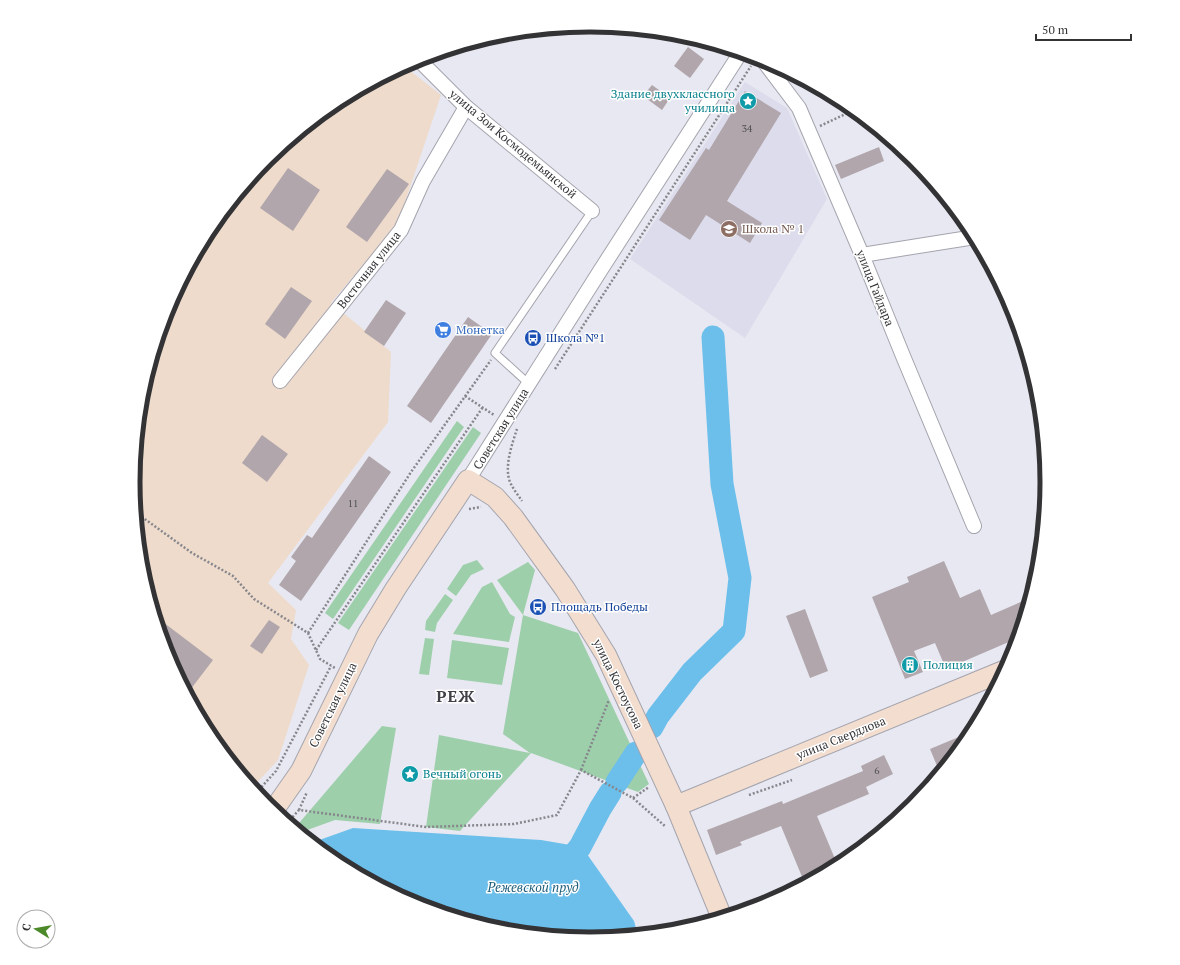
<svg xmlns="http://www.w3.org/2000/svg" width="1180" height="965" font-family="'PT Serif',serif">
  <rect width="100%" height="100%" fill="#e8e8f2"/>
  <!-- built -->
  <path fill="#dcdcec" d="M745 82 787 108 827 199 745 338 630 259Z"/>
  <!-- industrial -->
  <path fill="#eedbcb" d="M404 66 441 95 398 223 331 303 391 352 388 422 268 583 296 610 291 639 309 665 278 760 252 788 209 736 167 657 141 572 133 482 141 393 167 307 210 228 267 159 336 102Z"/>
  <!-- green -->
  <g fill="#9ecfab">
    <path d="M457 421 464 427 333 619 325 613Z"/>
    <path d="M473 427 481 433 349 630 338 623Z"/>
    <path d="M477 560 484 569 471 575 456 596 447 589 463 565Z"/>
    <path d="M528 562 535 570 523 615 578 633 649 784 638 792 531 753 460 831 426 827 439 735 530 753 503 734 523 615 497 580Z"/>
    <path d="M492 582 510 614 515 617 509 642 453 634 482 587Z"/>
    <path d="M445 594 453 600 437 623 435 632 425 630 426 621Z"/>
    <path d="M425 638 434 639 429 675 419 674Z"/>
    <path d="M452 640 509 648 502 685 447 678Z"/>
    <path d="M382 726 396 728 380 824 335 820 299 833 294 829Z"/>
  </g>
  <!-- water -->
  <path fill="#6bbfea" d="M353 828 541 840 582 847 634 921 638 935 590 940 501 931 415 905 336 863 311 843Z"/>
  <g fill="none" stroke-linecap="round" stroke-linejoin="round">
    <!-- river -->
    <g stroke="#6bbfea" stroke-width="23">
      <path d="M652 727 658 716 692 672 734 631 740 578 722 484 713 337"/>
      <path d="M617 782 636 753"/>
      <path d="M561 871 580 847 600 809 610 793"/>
    </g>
  </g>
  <!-- building -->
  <g fill="#b0a6ac">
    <path d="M688 47 704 59 690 78 674 66Z"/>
    <path d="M652 85 670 98 662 110 643 96Z"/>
    <path d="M745 91 781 113 727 201 762 223 750 243 706 215 690 240 659 220 706 148 709 150Z"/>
    <path d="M879 147 884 161 841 179 835 165Z"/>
    <path d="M288 168 320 190 293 231 260 208Z"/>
    <path d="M387 169 409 184 367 242 346 227Z"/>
    <path d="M291 287 312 301 285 339 265 324Z"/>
    <path d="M386 300 406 313 384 346 364 332Z"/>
    <path d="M468 317 492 334 431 423 407 406Z"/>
    <path d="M262 435 288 454 267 482 242 463Z"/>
    <path d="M369 456 391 472 301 601 279 585 296 561 291 557 307 535 312 538Z"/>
    <path d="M944 561 960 598 980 589 991 615 1023 601 1027 611 1018 638 946 669 935 643 914 651 923 672 905 679 872 597 909 582 907 577Z"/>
    <path d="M805 609 828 671 810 678 786 616Z"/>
    <path d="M155 616 213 660 187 694 167 657Z"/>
    <path d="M269 620 280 627 262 654 250 646Z"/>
    <path d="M973 731 970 737 940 773 930 749Z"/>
    <path d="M884 755 893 774 866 787 869 794 817 816 838 866 805 884 781 826 740 842 742 845 716 855 707 830 782 801 783 804 863 771 861 766Z"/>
  </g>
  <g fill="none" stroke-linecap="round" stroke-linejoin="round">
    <!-- lane casing -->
    <g stroke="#a4a4ae" stroke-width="9">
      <path id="lane" d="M529 384 495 353 592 211"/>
    </g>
    <!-- street casing -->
    <g stroke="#a4a4ae" stroke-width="16">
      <g id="street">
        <path d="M418 59 466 107 592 211"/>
        <path d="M762 59 799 108 862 255 903 356 974 526"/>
        <path d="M862 255 975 237"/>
        <path d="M280 381 401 230 423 181 466 107"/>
        <path d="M468 480 600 271 741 52"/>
      </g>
    </g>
    <!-- secondary casing -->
    <g stroke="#a4a4ae" stroke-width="22">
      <g id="secondary">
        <path d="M676 806 1006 670"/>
        <path d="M273 811 301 771 368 634 396 588 468 480 495 497 513 517 565 589 606 655 676 806 722 918"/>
      </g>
    </g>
    <!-- path -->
    <g stroke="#86868c" stroke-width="2.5" stroke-dasharray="2 2" stroke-linecap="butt">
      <path d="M820 126 854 110"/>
      <path d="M555 369 751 66"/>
      <path d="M465 396 494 415"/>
      <path d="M517 429C512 444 504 467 510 482 513 489 518 495 522 501"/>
      <path d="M469 509 481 507"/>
      <path d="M135 512 192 553 233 576 254 599 308 633 320 659 335 668"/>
      <path d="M308 633 411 472 491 360"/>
      <path d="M316 650 483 407"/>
      <path d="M581 770 609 700"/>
      <path d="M256 793 276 771 331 666"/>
      <path d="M749 795 792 780"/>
      <path d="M633 798 649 787"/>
      <path d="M299 810 307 792"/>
      <path d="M287 823 299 810 426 827 514 824 557 815 581 770 633 798 666 827"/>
    </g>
    <!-- lane -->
    <use href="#lane" stroke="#fff" stroke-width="7"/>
    <!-- street -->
    <use href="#street" stroke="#fff" stroke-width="14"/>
    <!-- secondary -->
    <use href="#secondary" stroke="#f2ddcf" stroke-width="20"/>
  </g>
  <!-- icons -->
  <defs>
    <g id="sight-disc" transform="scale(0.9)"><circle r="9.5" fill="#0f9aa8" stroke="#fff"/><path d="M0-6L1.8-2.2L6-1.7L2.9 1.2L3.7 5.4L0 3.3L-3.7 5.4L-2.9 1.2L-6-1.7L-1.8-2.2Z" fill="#fff"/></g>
    <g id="school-disc" transform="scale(0.9)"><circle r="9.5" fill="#8d6e63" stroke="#fff"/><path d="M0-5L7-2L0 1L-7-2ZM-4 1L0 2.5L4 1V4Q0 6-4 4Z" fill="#fff"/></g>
    <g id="supermarket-disc" transform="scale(0.9)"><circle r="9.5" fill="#3f7fe0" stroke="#fff"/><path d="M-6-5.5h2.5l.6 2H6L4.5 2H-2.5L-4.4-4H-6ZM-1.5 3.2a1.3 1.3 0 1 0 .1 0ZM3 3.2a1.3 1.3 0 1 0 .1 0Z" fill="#fff"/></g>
    <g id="bus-disc" transform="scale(0.9)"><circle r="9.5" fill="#1a4fb4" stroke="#fff"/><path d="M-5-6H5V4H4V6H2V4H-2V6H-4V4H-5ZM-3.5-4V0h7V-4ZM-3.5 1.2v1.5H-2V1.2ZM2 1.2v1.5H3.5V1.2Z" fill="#fff"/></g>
    <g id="building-disc" transform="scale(0.9)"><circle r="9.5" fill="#0f9aa8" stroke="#fff"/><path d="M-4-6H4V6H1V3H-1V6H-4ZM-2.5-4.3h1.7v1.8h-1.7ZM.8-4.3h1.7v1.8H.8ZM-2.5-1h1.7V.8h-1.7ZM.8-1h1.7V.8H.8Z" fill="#fff"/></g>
  </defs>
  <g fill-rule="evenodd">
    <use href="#sight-disc" x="748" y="101"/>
    <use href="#school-disc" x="729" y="229"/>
    <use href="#supermarket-disc" x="443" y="330"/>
    <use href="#bus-disc" x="533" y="338"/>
    <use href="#bus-disc" x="538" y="607"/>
    <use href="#building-disc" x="910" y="665"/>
    <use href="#sight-disc" x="410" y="774"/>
  </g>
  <g text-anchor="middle" stroke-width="3" stroke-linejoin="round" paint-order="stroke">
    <!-- number labels -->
    <g font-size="10" fill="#525054">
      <text x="747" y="132">34</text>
      <text x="353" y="507">11</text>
      <text x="877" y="774">6</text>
    </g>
    <!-- culture labels -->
    <g font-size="12" fill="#0d838f" stroke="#fff" text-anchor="start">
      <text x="735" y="98" text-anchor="end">Здание двухклассного<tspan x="735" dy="14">училища</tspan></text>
      <text x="923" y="669">Полиция</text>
      <text x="423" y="778">Вечный огонь</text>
    </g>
    <!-- street labels -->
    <g font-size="12" fill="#333336" stroke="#fff">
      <text transform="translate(513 144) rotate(40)" y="4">улица Зои Космодемьянской</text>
      <text transform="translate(369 270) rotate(-52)" y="4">Восточная улица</text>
      <text transform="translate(875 288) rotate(68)" y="4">улица Гайдара</text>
      <text transform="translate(501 429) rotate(-58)" y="4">Советская улица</text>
      <text transform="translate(618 684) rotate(64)" y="4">улица Костоусова</text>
      <text transform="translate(333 705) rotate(-64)" y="4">Советская улица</text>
      <text transform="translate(841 738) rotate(-22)" y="4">улица Свердлова</text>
    </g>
    <!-- education labels -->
    <g font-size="12" fill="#785e54" stroke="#fff" text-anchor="start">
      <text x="742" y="233">Школа № 1</text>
    </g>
    <!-- shop labels -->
    <g font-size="12" fill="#366cbe" stroke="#fff" text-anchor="start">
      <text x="456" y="334">Монетка</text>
    </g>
    <!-- transit labels -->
    <g font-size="12" fill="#164399" stroke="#fff" text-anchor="start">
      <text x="546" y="342">Школа №1</text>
      <text x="551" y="611">Площадь Победы</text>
    </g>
    <!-- water labels -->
    <g font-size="13" font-style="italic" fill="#1d5d7b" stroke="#fff">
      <text x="533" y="892">Режевской пруд</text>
    </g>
    <!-- district labels -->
    <g font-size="16" font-weight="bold" letter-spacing="1" fill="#404048" stroke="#fff">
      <text x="456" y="702">РЕЖ</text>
    </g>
  </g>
  <!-- crop -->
  <path d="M0 0H1180V965H0ZM140 482a450 450 0 1 1 900 0a450 450 0 1 1-900 0Z" fill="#fff" fill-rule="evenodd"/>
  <path fill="none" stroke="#333336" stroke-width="5" d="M140 482a450 450 0 1 1 900 0a450 450 0 1 1-900 0Z"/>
  <!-- north arrow -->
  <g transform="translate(36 929) rotate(281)"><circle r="19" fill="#ffffff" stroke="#adadaf"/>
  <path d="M0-3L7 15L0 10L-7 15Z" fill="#4c8a29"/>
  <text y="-6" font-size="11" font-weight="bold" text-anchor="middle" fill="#333336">С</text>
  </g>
  <!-- scale -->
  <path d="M1036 34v6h95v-6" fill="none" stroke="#333336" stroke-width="2"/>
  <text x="1042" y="34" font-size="12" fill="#333336" stroke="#ffffff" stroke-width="3" paint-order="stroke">50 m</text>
</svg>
